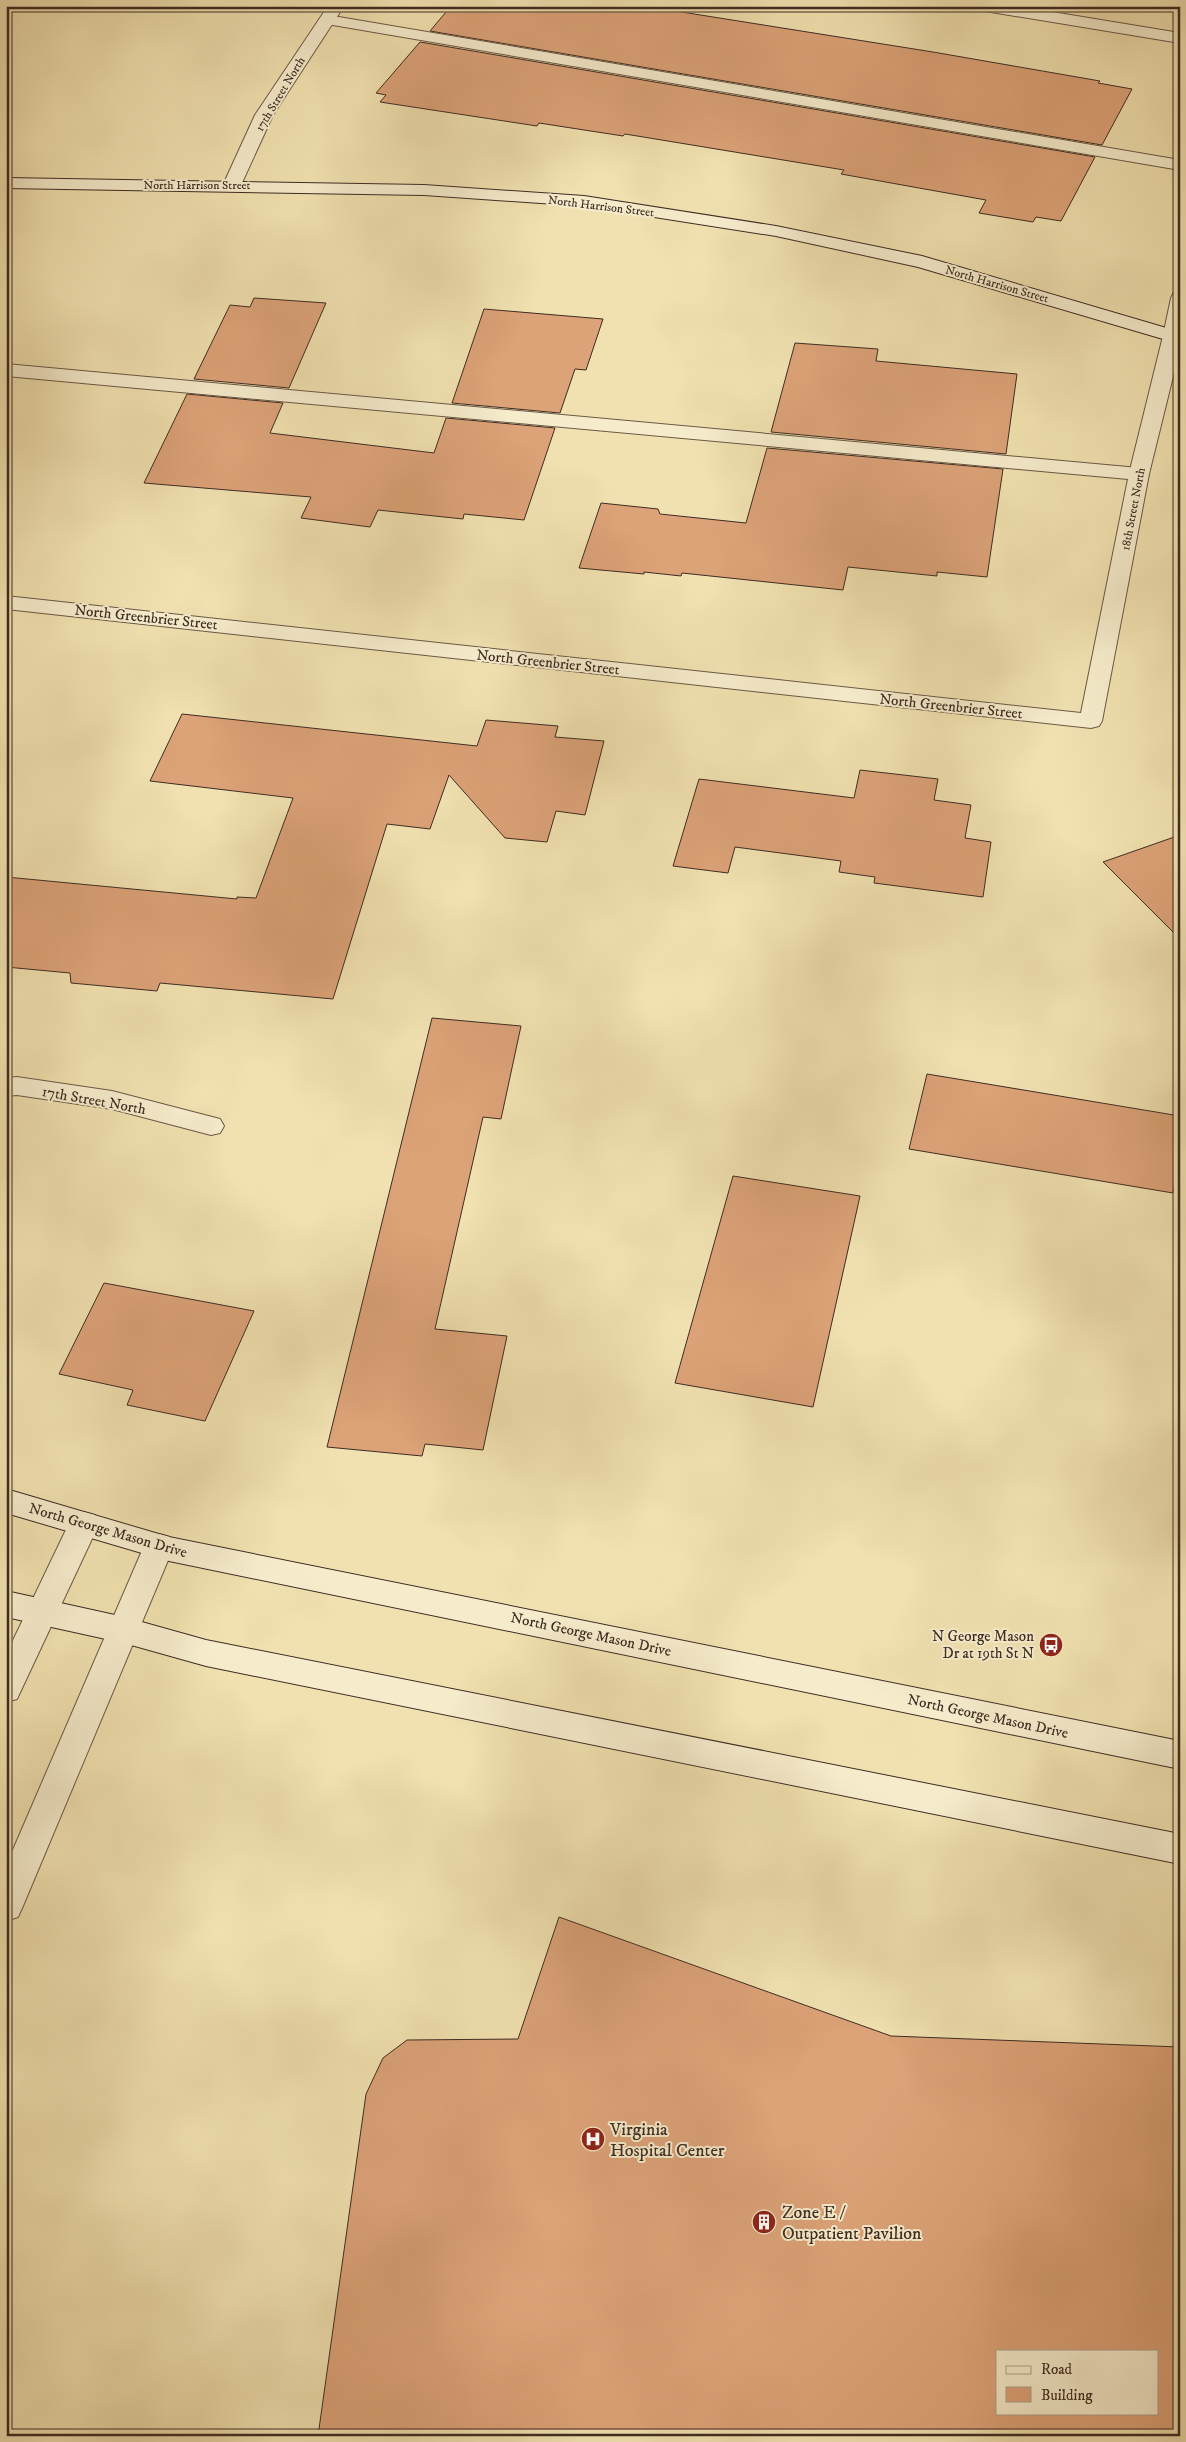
<svg xmlns="http://www.w3.org/2000/svg" width="1186" height="2442" font-family="'IM FELL DW Pica',serif">
  <rect width="100%" height="100%" fill="#f1e1b0"/>
  <filter id="stains"><feTurbulence type="fractalNoise" baseFrequency=".004" numOctaves="4"/><feColorMatrix values="0 0 0 0 .2 0 0 0 0 .09 0 0 0 0 .02 0 0 0 .5 -.17"/></filter>
  <radialGradient id="worn" r=".72"><stop offset=".6" stop-color="#630" stop-opacity="0"/><stop offset="1" stop-color="#630" stop-opacity=".3"/></radialGradient>
  <!-- building -->
  <g fill="#dca278" stroke="#3e2c23" fill-rule="evenodd">
    <path d="M451 6H644L933 52 1100 81 1098 83 1132 89 1102 145 430 31Z"/>
    <path d="M420 42 1095 157 1061 221 1036 217 1033 222 979 213 986 200 841 174 844 170 625 134 623 136 539 123 537 126 380 102 386 95 376 93Z"/>
    <path d="M254 298 326 303 289 388 194 379 230 305 250 307Z"/>
    <path d="M484 309 603 319 586 370 575 369 560 413 452 403Z"/>
    <path d="M795 343 878 349 876 361 1017 374 1006 454 771 432Z"/>
    <path d="M187 394 283 403 270 433 434 453 446 418 555 428 524 520 464 514 463 519 378 510 370 527 301 518 311 497 144 483Z"/>
    <path d="M767 448 1003 469 987 577 937 572V576L848 567 843 590 682 573 681 576 644 572V574L579 568 601 503 658 509 660 514 746 523Z"/>
    <path d="M182 714 477 746 486 720 558 726 555 737 604 741 585 815 556 811 547 842 505 838 449 775 430 829 387 824 333 999 160 983 157 991 71 983 70 973 6 967V877L237 899V897L256 898 293 798 150 781Z"/>
    <path d="M860 770 938 779 934 800 971 805 965 838 991 842 983 897 874 883 875 877 839 872 841 861 735 847 728 873 673 866 699 779 854 798Z"/>
    <path d="M1180 835V939L1103 862Z"/>
    <path d="M432 1018 521 1026 501 1119 483 1117 435 1329 507 1336 483 1450 425 1444 422 1456 327 1447Z"/>
    <path d="M927 1074 1180 1116V1144L1173 1193 909 1149Z"/>
    <path d="M733 1176 860 1196 813 1407 675 1383Z"/>
    <path d="M104 1283 254 1311 205 1421 127 1405 133 1390 59 1374Z"/>
    <path d="M559 1917 891 2036 1180 2047V2436H318L366 2094 383 2058 407 2040 518 2039ZM997 2351H1157V2413H997Z"/>
  </g>
  <g fill="none" stroke-linecap="round" stroke-linejoin="round">
    <!-- lane casing -->
    <g stroke="#6b5946" stroke-width="2">
      <g id="lane">
        <path d="M327 15 1180 160V170L321 23 319 20 321 17Z"/>
        <path d="M6 364 1139 468 1146 470 1149 474 1146 478 1139 480 6 376Z"/>
        <path d="M84 1512 95 1515 99 1524 17 1699 6 1702V1655L73 1515Z"/>
        <path d="M159 1534 170 1537 174 1546 23 1906 18 1917 6 1921V1866L144 1546 148 1537Z"/>
      </g>
    </g>
    <!-- street casing -->
    <g stroke="#6b5946" stroke-width="2">
      <g id="street">
        <path d="M328 6H344L273 115 241 185 238 189H226L223 185 255 115Z"/>
        <path d="M977 6H1016L1180 33V43L985 11Z"/>
        <path d="M1180 292V348L1149 474 1102 721 1099 726 1091 728 6 609V596L1081 713 1129 474 1163 336 1171 298 1173 294Z"/>
        <path d="M17 1077 112 1091 220 1119 224 1126 220 1133 211 1135 112 1109 17 1095 6 1096V1078Z"/>
      </g>
    </g>
    <!-- secondary casing -->
    <g stroke="#3e2c23" stroke-width="2">
      <g id="secondary">
        <path d="M6 178 424 185 584 196 776 226 922 256 1180 332V344L918 267 776 236 584 206 424 195 6 188Z"/>
        <path d="M6 1489 169 1537 1180 1741V1769L169 1561 6 1513Z"/>
        <path d="M6 1591 124 1617 206 1640 1180 1834V1864L206 1666 124 1643 6 1617Z"/>
      </g>
    </g>
    <!-- lane -->
    <use href="#lane" fill="#f6eccc" fill-rule="evenodd"/>
    <!-- street -->
    <use href="#street" fill="#f6eccc" fill-rule="evenodd"/>
    <!-- secondary -->
    <use href="#secondary" fill="#f6eccc" fill-rule="evenodd"/>
  </g>
  <!-- icons -->
  <defs>
    <g id="bus-disc" transform="scale(1.25)"><circle r="9.5" fill="#8f2418" stroke="#f6eccc"/><path d="M-5-6H5V4H4V6H2V4H-2V6H-4V4H-5ZM-3.5-4V0h7V-4ZM-3.5 1.2v1.5H-2V1.2ZM2 1.2v1.5H3.5V1.2Z" fill="#fff"/></g>
    <g id="hospital-disc" transform="scale(1.25)"><circle r="9.5" fill="#8f2418" stroke="#f6eccc"/><path d="M-5-5h3v3.5h4V-5h3V5h-3V1.5h-4V5h-3Z" fill="#fff"/></g>
    <g id="building-disc" transform="scale(1.25)"><circle r="9.5" fill="#8f2418" stroke="#f6eccc"/><path d="M-4-6H4V6H1V3H-1V6H-4ZM-2.5-4.3h1.7v1.8h-1.7ZM.8-4.3h1.7v1.8H.8ZM-2.5-1h1.7V.8h-1.7ZM.8-1h1.7V.8H.8Z" fill="#fff"/></g>
  </defs>
  <g fill-rule="evenodd">
    <use href="#bus-disc" x="1051" y="1645"/>
    <use href="#hospital-disc" x="593" y="2139"/>
    <use href="#building-disc" x="764" y="2222"/>
  </g>
  <g text-anchor="middle" stroke-width="4" stroke-linejoin="round" paint-order="stroke">
    <!-- far-street labels -->
    <g font-size="12" fill="#3e2c23" stroke="#f6eccc">
      <text transform="translate(280 94) rotate(-59)" y="4">17th Street North</text>
      <text x="197" y="189">North Harrison Street</text>
      <text transform="translate(601 206) rotate(7)" y="4">North Harrison Street</text>
      <text transform="translate(997 284) rotate(16)" y="4">North Harrison Street</text>
      <text transform="translate(1133 509) rotate(-79)" y="4">18th Street North</text>
    </g>
    <!-- street labels -->
    <g font-size="15" fill="#3e2c23" stroke="#f6eccc">
      <text transform="translate(146 617) rotate(6)" y="5">North Greenbrier Street</text>
      <text transform="translate(548 662) rotate(6)" y="5">North Greenbrier Street</text>
      <text transform="translate(951 706) rotate(6)" y="5">North Greenbrier Street</text>
      <text transform="translate(94 1100) rotate(10)" y="5">17th Street North</text>
      <text transform="translate(108 1530) rotate(16)" y="5">North George Mason Drive</text>
      <text transform="translate(591 1634) rotate(12)" y="5">North George Mason Drive</text>
      <text transform="translate(988 1716) rotate(12)" y="5">North George Mason Drive</text>
    </g>
    <!-- poi labels -->
    <g font-size="15" fill="#3e2c23" stroke="#f6eccc" text-anchor="end">
      <text x="1034" y="1641">N George Mason<tspan x="1034" dy="17">Dr at 19th St N</tspan></text>
    </g>
    <!-- near-poi labels -->
    <g font-size="18" fill="#3e2c23" stroke="#f6eccc" text-anchor="start">
      <text x="610" y="2135">Virginia<tspan x="610" dy="21">Hospital Center</tspan></text>
      <text x="782" y="2218">Zone E /<tspan x="782" dy="21">Outpatient Pavilion</tspan></text>
    </g>
  </g>
  <!-- margin -->
  <rect width="1186" height="2442" fill="none" stroke="#f1e1b0" stroke-width="25"/>
  <rect x="8" y="8" width="1171" height="2427" fill="none" stroke="#3e2c23" stroke-width="2.5"/>
  <rect x="12" y="12" width="1161" height="2417" fill="none" stroke="#3e2c23"/>
  <!-- legend -->
  <rect x="996" y="2350" width="162" height="65" fill="#f6eccc" stroke="#ac9f88"/>
  <rect x="1006" y="2366" width="25" height="8" fill="#f6eccc" stroke="#ac9f88"/>
  <text x="1041" y="2374" font-size="15" fill="#3e2c23">Road</text>
  <rect x="1006" y="2387" width="25" height="15" fill="#dca278" stroke="#ac9f88"/>
  <text x="1041" y="2400" font-size="15" fill="#3e2c23">Building</text>
  <rect width="100%" height="100%" filter="url(#stains)"/>
  <rect width="100%" height="100%" fill="url(#worn)"/>
</svg>
